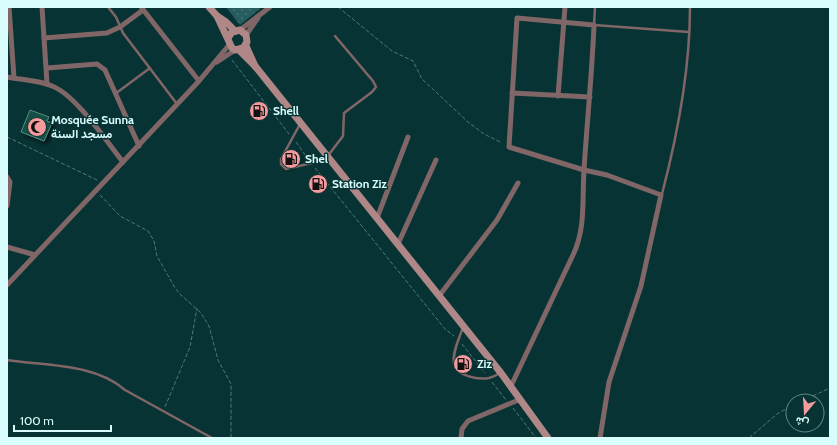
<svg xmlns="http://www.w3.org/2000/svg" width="837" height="445" font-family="Cabin,Vazirmatn,sans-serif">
  <defs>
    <pattern id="grass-dots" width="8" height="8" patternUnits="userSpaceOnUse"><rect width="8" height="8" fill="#275d5f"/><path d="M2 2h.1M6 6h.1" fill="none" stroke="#467577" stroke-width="1.8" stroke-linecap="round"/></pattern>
    <filter id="shadow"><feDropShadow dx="3" dy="3" stdDeviation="2" flood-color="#0009"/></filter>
  </defs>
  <rect width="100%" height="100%" fill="#083334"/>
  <!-- grass -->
  <path fill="url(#grass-dots)" d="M226 7H262L240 25Z"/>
  <!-- building -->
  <g fill="#184e44" stroke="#4b9081" filter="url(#shadow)">
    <path d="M30 110 49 117 47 121 52 123 44 141 21 132Z"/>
    <path d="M295 151 300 157 286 167 282 161Z"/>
    <path d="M464 358H468L469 364 462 370H459L457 364Z"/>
  </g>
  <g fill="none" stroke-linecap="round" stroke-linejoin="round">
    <!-- path -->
    <g stroke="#507879" stroke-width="1" stroke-dasharray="4 2" stroke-linecap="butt">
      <path d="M338 7 392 51 413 61 422 79 468 122 484 134 502 143"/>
      <path d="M232 60 289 134"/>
      <path d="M7 137 97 180"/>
      <path d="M296 142 308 159"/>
      <path d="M315 168 445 329 454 336"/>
      <path d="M100 195 120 216 148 231 154 241 157 256 175 288 181 295 201 313 209 326 218 360 231 384V438"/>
      <path d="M462 344 485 373"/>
      <path d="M492 382 506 400"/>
      <path d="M802 401 830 388"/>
      <path d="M165 407 190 347 197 308"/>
      <path d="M513 408 536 438"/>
      <path d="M749 438 777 414 793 405"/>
    </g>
    <!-- service -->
    <g stroke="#806666" stroke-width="2.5">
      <path d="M108 7 116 17 123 33 177 104"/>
      <path d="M595 7 594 25 689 32"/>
      <path d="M115 94 150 68"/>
      <path d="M300 124 281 159V164L286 169 312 163 327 157 343 136 344 113 372 92 376 87 373 81 335 36"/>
      <path d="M662 194C678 133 690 70 690 7"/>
      <path d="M463 327C460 337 452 352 454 363 456 376 478 380 489 378 492 377 497 375 500 373"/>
      <path d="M7 360C45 366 94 363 125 390L212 438"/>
    </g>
    <!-- minor -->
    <g stroke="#806666" stroke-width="5">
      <path d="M9 7 14 78"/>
      <path d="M42 7 47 84"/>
      <path d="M141 7 199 81"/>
      <path d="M240 30 270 7"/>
      <path d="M246 35 258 18"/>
      <path d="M44 38 107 33 120 27 143 10"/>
      <path d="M217 62 235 50"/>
      <path d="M47 68 97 64 105 70 139 146"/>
      <path d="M7 77C22 80 38 80 52 86 76 95 106 141 123 162"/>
      <path d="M512 93 590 97"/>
      <path d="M558 96 565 7"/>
      <path d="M7 177 10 182 7 206"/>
      <path d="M377 218 408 137"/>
      <path d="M398 244 436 160"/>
      <path d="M7 247 35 255"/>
      <path d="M7 285 199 81 229 45"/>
      <path d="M439 296 497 220 518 183"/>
      <path d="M511 386 573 255C586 228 582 199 584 170 587 122 592 74 594 25L517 18 509 147 584 170 607 175 661 195 641 286 609 382 600 438"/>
      <path d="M461 438 462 429 468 421 521 399"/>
    </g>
    <!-- secondary -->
    <g stroke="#b08787" stroke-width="7">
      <path d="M209 7 217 16 232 48 235 50 243 48 247 42 246 35 240 30 232 32 228 38"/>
      <path d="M217 16 226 22 235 31"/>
      <path d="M246 46 255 66"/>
      <path d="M239 50 255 66 501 373 548 438"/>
    </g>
  </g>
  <!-- icons -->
  <defs>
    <g id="fuel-disc" transform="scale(1)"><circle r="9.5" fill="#f59b9d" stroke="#083334"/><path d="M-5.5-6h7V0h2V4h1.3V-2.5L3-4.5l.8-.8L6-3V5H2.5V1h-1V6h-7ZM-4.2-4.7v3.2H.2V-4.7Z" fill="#111"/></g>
    <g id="mosque-disc" transform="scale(1)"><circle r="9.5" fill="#f59b9d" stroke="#083334"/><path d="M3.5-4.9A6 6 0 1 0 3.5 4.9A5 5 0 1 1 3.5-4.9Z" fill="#111"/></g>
  </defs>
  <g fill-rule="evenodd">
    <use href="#fuel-disc" x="259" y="111"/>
    <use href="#mosque-disc" x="37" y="127"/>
    <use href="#fuel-disc" x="291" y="159"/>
    <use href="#fuel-disc" x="318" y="184"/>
    <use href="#fuel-disc" x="463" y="364"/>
  </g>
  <g text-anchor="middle" stroke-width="3" stroke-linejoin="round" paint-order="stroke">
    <!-- poi labels -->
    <g font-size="12" font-weight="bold" fill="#d9fdfd" stroke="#083334" text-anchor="start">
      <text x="273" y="115">Shell</text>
      <text x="51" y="124">Mosquée Sunna<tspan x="51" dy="14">مسجد السنة</tspan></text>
      <text x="305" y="163">Shel</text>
      <text x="332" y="188">Station Ziz</text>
      <text x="477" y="368">Ziz</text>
    </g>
  </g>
  <!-- border -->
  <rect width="837" height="445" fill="none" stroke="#d9fdfd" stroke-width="16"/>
  <!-- north arrow -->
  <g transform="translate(805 413) rotate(198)"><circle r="19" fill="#083334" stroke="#5c8484"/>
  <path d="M0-3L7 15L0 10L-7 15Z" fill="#f59b9d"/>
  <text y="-6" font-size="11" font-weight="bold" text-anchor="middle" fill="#d9fdfd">ش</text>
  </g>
  <!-- scale -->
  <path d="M14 425v6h97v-6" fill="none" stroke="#d9fdfd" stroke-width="2"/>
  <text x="20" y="425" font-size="12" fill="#d9fdfd" stroke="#083334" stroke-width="3" paint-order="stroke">100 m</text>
</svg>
